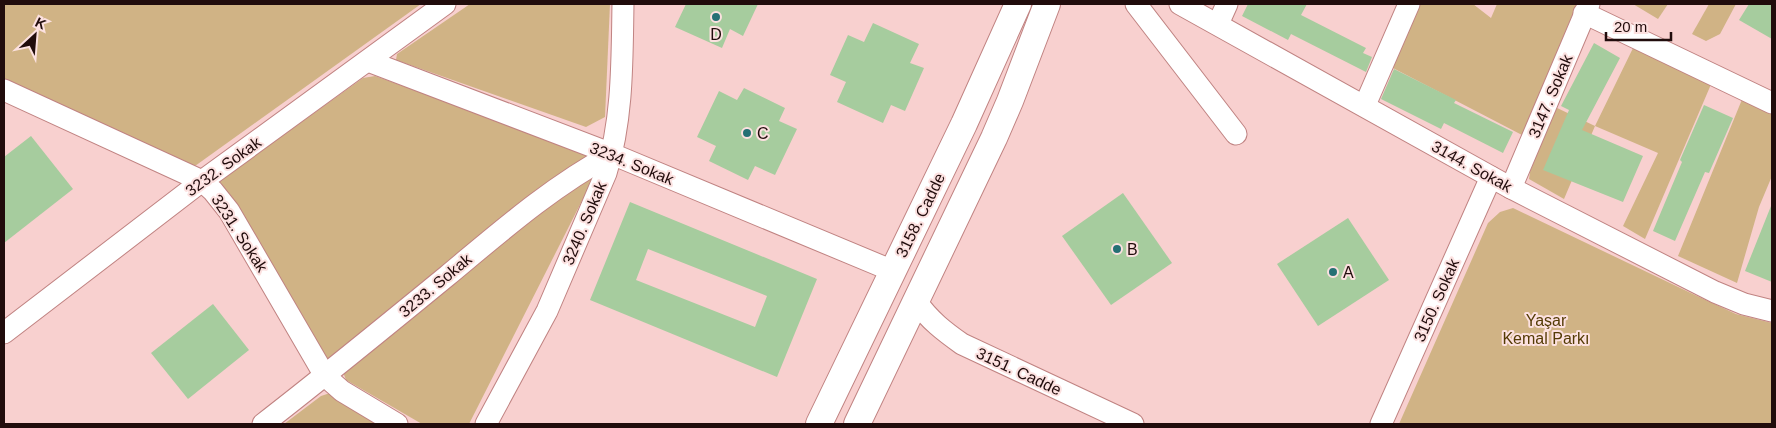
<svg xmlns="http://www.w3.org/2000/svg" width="1776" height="428" font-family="Arial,sans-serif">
  <rect width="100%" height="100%" fill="#f8d0cf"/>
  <!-- green -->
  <g fill="#d0b385">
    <path d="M4 4H421L195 166 4 82Z"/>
    <path d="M470 4H610L605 117 586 127 396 60 397 54Z"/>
    <path d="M1419 4H1473L1491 18 1497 4H1577L1522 135 1391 67Z"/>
    <path d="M1633 4H1668L1658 19Z"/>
    <path d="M1709 4H1736L1720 34 1706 41 1692 34Z"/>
    <path d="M1634 46 1712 82 1645 239 1623 226 1658 153 1595 126 1564 199 1529 179 1530 172 1555 107 1595 126Z"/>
    <path d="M375 76 595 155V175L469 424H422L346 380 343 372 324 360 219 181 363 78Z"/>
    <path d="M1743 97 1772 114V176L1759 207 1737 283 1678 256Z"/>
    <path d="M1513 208 1695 295 1736 314 1772 323V424H1399L1488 223 1500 212Z"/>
    <path d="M327 394H330L380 424H284L321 396Z"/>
  </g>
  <!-- building -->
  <g fill="#a6cc9e" fill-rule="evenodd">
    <path d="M686 4H758L743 36 730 29 722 48 675 27Z"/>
    <path d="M1248 4H1307L1301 15 1366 48 1363 53 1372 57 1366 72 1291 34 1288 40 1242 16Z"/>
    <path d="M1749 4H1772V39L1739 20Z"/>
    <path d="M873 23 919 44 910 63 924 68 905 111 891 105 883 123 837 102 846 82 830 75 848 35 864 42Z"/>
    <path d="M1594 43 1620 58 1582 130 1643 156 1623 202 1543 170 1569 110 1561 106Z"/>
    <path d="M1394 69 1456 100 1454 103 1513 132 1503 153 1444 123 1441 129 1381 99Z"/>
    <path d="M744 88 785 108 779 121 797 129 775 175 755 166 748 180 709 161 716 146 697 137 719 91 737 100Z"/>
    <path d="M1704 105 1733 118 1709 173 1705 172 1675 241 1653 231 1682 162 1680 160Z"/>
    <path d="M31 136 73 189 4 243V157Z"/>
    <path d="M1123 193 1172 263 1111 305 1062 236Z"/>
    <path d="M630 202 817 279 777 377 590 300ZM648 249 767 296 755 327 636 280Z"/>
    <path d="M1771 206H1772V282L1745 271Z"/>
    <path d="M1348 218 1389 280 1318 326 1277 264Z"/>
    <path d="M213 304 249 350 188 399 151 353Z"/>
  </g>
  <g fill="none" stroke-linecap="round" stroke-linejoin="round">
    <!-- minor casing -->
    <g stroke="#c08382" stroke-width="23">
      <g id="minor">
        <path d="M1136 4 1236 134"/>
        <path d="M1180 4 1511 188 1715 292 1744 304 1772 311"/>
        <path d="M1584 13 1772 103"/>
        <path d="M1218 24 1227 4"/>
        <path d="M368 61 612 154 893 271"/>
        <path d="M4 90 202 181 213 191 229 211 325 376 342 391 397 424"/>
        <path d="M1365 105 1409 4"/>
        <path d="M1511 188 1589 4"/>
        <path d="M917 302C929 320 945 332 962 344L1133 424"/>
        <path d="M4 333 202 181 445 4"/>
        <path d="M263 424C325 376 386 326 447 276 500 232 551 187 612 154"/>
        <path d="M486 424 547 311 606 173C623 119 622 60 623 4"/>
        <path d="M1381 424 1491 177"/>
      </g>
    </g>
    <!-- tertiary casing -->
    <g stroke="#c08382" stroke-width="28">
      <g id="tertiary">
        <path d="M819 424 964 124 1018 4"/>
        <path d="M857 424 994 138 1010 101 1047 4"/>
      </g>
    </g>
    <!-- minor -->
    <use href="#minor" stroke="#fff" stroke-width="21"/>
    <!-- tertiary -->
    <use href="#tertiary" stroke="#fff" stroke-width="26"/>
  </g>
  <!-- markers -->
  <g fill="#257074" stroke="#fce1e0" stroke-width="2">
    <circle cx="716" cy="17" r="5"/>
    <circle cx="747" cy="133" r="5"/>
    <circle cx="1117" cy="249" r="5"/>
    <circle cx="1333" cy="272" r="5"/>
  </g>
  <g text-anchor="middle" stroke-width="4" stroke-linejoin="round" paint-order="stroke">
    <!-- poi labels -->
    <g font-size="16" fill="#210c0c" stroke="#fce1e0" text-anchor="start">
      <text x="716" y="40" text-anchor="middle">D</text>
      <text x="757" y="139">C</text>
      <text x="1127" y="255">B</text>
      <text x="1343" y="278">A</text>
    </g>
    <!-- street labels -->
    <g font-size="16" fill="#210c0c" stroke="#fce1e0">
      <text transform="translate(1550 96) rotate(-67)" y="6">3147. Sokak</text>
      <text transform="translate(632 163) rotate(22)" y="6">3234. Sokak</text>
      <text transform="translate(223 166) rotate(-36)" y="6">3232. Sokak</text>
      <text transform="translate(1472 166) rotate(29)" y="6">3144. Sokak</text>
      <text transform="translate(920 215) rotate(-64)" y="6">3158. Cadde</text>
      <text transform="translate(584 223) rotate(-67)" y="6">3240. Sokak</text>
      <text transform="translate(240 233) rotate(57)" y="6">3231. Sokak</text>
      <text transform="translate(435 285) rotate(-40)" y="6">3233. Sokak</text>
      <text transform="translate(1436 300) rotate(-66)" y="6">3150. Sokak</text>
      <text transform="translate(1019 371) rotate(25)" y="6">3151. Cadde</text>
    </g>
    <!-- park labels -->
    <g font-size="16" fill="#543b05" stroke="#fce1e0">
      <text x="1546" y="326">Yaşar<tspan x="1546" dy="18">Kemal Parkı</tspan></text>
    </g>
  </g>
  <!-- border -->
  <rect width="1776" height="428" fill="none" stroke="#210c0c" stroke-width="10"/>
  <!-- north arrow -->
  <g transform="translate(35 35) rotate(26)" stroke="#fce1e0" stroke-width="4" paint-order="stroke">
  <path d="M0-4L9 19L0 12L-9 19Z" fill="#210c0c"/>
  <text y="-8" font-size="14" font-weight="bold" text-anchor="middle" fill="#210c0c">K</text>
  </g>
  <!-- scale -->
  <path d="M1606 32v8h65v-8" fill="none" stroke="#210c0c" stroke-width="2.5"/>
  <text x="1614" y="32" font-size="15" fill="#210c0c" stroke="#fce1e0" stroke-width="4" paint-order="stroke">20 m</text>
</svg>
